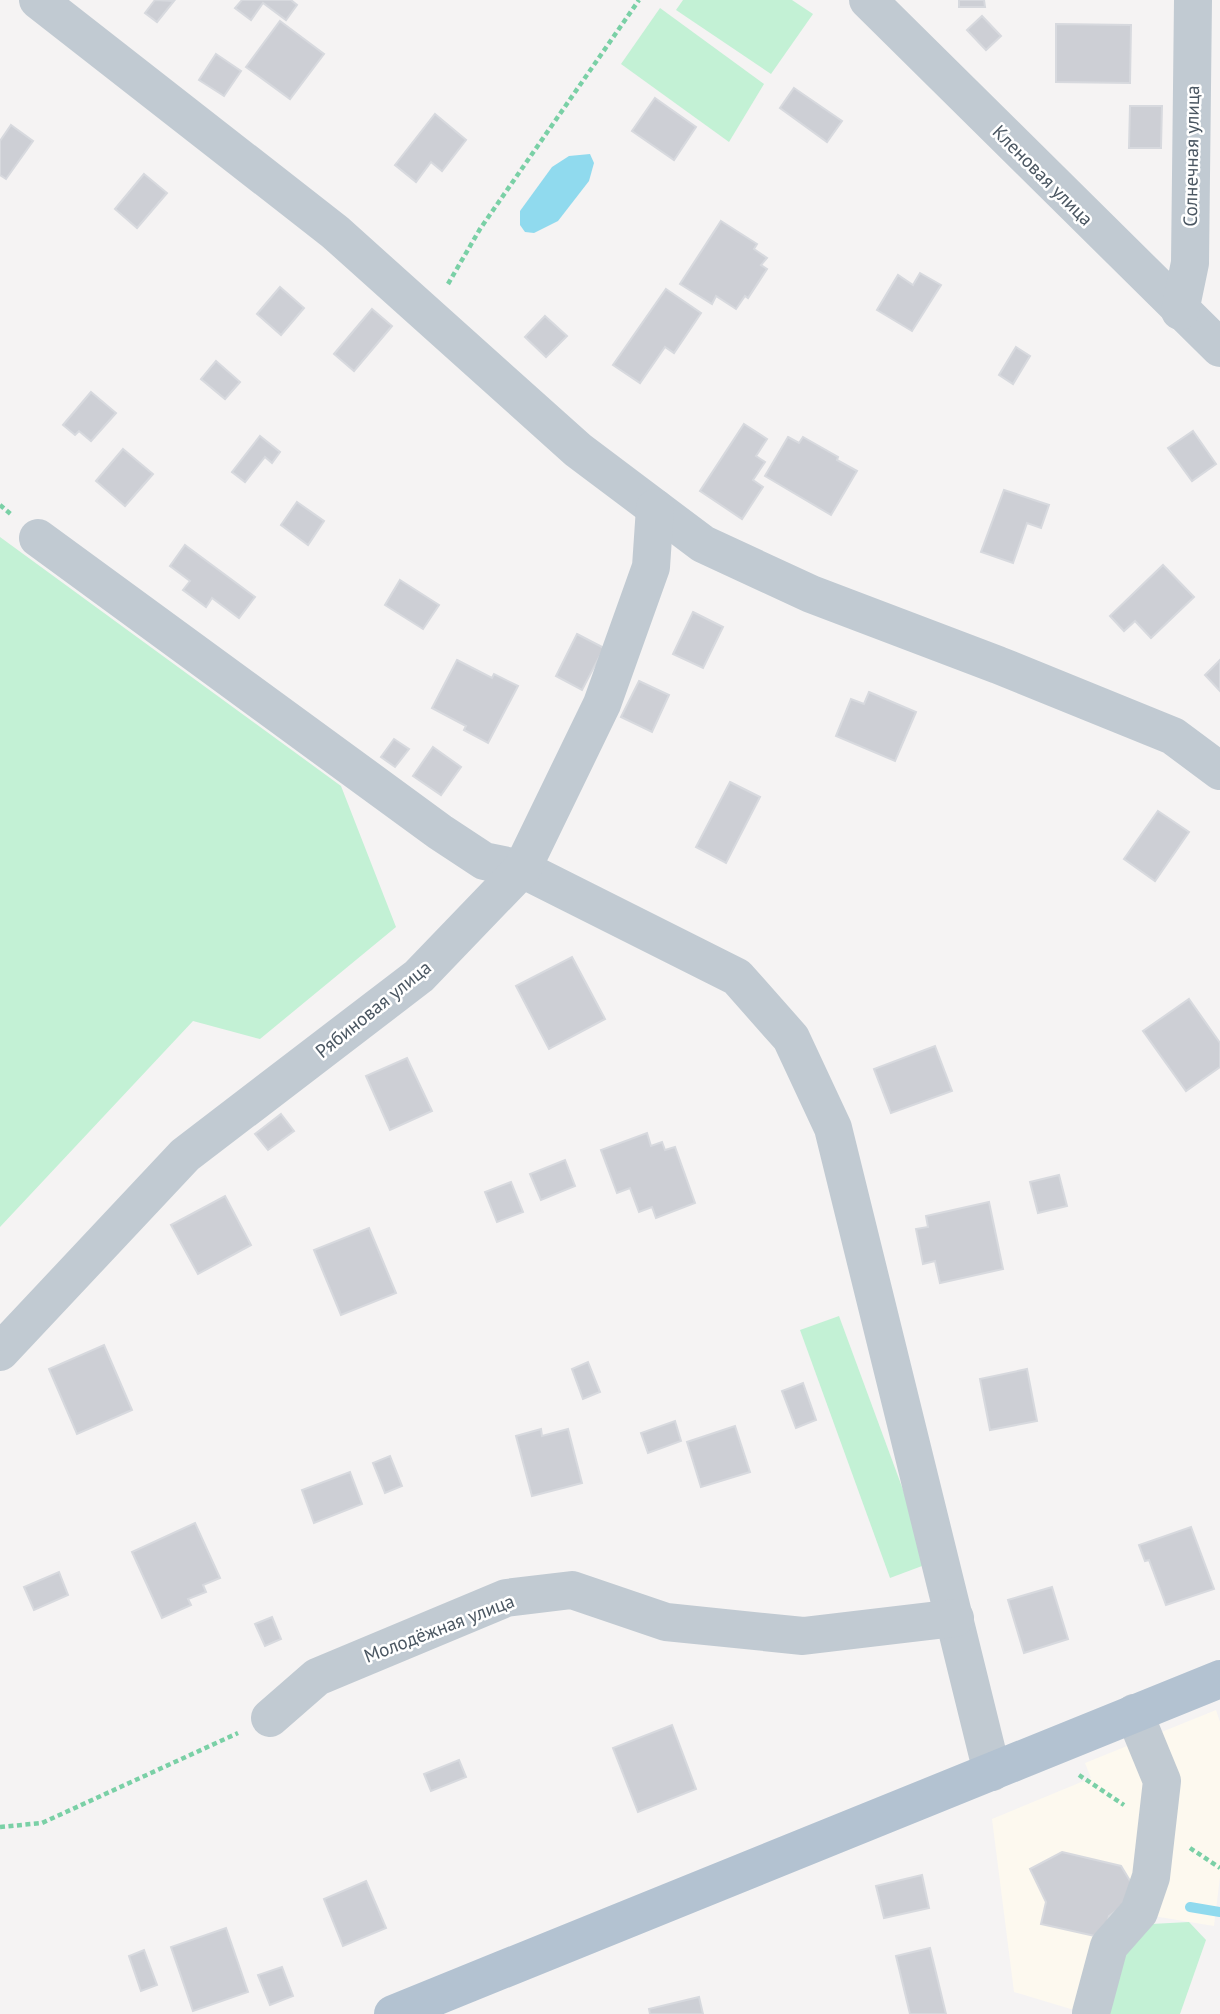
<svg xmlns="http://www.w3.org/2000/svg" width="1220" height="2014" font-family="'PT Sans',sans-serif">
  <rect width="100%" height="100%" fill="#f5f3f3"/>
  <!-- commercial -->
  <path fill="#fdf9ef" d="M1216 1710 1220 1722V1877L1214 1926 1153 1916 1084 2013 1014 1992 992 1819 1091 1778 1085 1763Z"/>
  <!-- green -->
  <g fill="#c3f1d5">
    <path d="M683 0H792L813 14 771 74 676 10Z"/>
    <path d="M660 8 764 84 729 142 621 64Z"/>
    <path d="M0 537 341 786 396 927 260 1039 193 1021 0 1227Z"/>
    <path d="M839 1316 930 1563 890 1578 800 1330Z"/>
    <path d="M1189 1922 1206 1940 1180 2014H1094L1114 1954 1151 1924Z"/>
  </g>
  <!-- water -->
  <path fill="#90daee" d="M590 154 594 163 589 181 558 221 534 233 525 232 520 225V211L552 167 569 156Z"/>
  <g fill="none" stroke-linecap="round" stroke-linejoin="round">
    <!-- stream -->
    <path stroke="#90daee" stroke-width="10" d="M1190 1907 1220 1912"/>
  </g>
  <!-- building -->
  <g fill="#cdcfd5" stroke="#d7d9de" stroke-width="2">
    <path d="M155 0 174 1 157 22 145 13Z"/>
    <path d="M242 0H291L297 5 286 20 263 3 251 20 235 8Z"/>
    <path d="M959 0H984L985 7H959Z"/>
    <path d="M982 16 1001 36 986 50 967 30Z"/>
    <path d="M280 21 324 54 290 99 246 67Z"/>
    <path d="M1056 24 1131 25 1130 83 1056 82Z"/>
    <path d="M216 54 241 71 224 96 199 80Z"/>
    <path d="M794 88 842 121 827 142 780 108Z"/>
    <path d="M655 98 696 127 674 160 632 131Z"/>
    <path d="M1130 106H1162L1161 148H1129Z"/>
    <path d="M435 114 466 140 442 171 431 162 416 182 395 165Z"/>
    <path d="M11 125 33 141 6 179 0 175V141Z"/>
    <path d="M144 174 167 193 137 228 115 209Z"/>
    <path d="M721 221 757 244 754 249 767 258 761 265 767 269 748 298 745 296 736 309 716 296 712 304 680 284Z"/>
    <path d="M920 273 941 285 912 331 877 310 898 275 913 285Z"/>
    <path d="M280 287 304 308 281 335 257 314Z"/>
    <path d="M666 289 701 313 674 353 665 347 640 383 613 365Z"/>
    <path d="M372 309 392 326 354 371 334 354Z"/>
    <path d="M545 316 567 336 546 357 525 337Z"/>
    <path d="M1016 347 1030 356 1013 384 999 375Z"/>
    <path d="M216 361 240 382 225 399 201 379Z"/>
    <path d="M91 392 116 413 91 441 79 431 75 435 63 425Z"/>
    <path d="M744 424 767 439 756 456 765 462 753 480 763 487 742 519 700 491Z"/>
    <path d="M1193 431 1216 464 1192 481 1168 448Z"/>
    <path d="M260 436 280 452 272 463 265 457 245 482 232 472Z"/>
    <path d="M788 437 799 443 803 437 838 457 837 460 857 471 831 515 765 476Z"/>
    <path d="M123 449 153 474 125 506 96 481Z"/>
    <path d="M1004 490 1049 505 1041 528 1027 523 1013 563 981 552Z"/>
    <path d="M297 502 324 521 308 545 281 525Z"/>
    <path d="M185 545 255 597 239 618 212 598 206 607 183 590 190 581 170 566Z"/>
    <path d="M1163 565 1194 597 1151 638 1135 621 1124 631 1110 616Z"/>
    <path d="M400 580 439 605 423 629 385 605Z"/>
    <path d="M693 612 723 627 703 668 673 654Z"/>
    <path d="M577 634 604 648 582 690 556 676Z"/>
    <path d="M457 660 492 678 494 674 518 686 488 743 464 730 466 726 432 708Z"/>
    <path d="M1220 660V691L1205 675Z"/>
    <path d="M639 681 669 695 652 732 621 717Z"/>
    <path d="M869 692 916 712 895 761 836 736 851 699 864 704Z"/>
    <path d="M394 739 409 749 395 767 381 757Z"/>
    <path d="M433 747 461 767 441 795 413 776Z"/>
    <path d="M730 782 760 797 726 863 696 847Z"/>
    <path d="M1158 811 1189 832 1155 881 1124 859Z"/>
    <path d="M572 957 605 1019 549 1049 516 986Z"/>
    <path d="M1189 999 1220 1043V1067L1186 1091 1143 1031Z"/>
    <path d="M935 1046 952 1091 891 1113 874 1069Z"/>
    <path d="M407 1058 432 1111 390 1130 366 1076Z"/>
    <path d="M281 1114 294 1131 268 1150 255 1134Z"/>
    <path d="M647 1133 651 1146 662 1142 665 1150 675 1147 695 1203 656 1218 652 1207 639 1212 630 1188 617 1193 601 1150Z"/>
    <path d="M565 1160 575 1186 541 1200 530 1174Z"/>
    <path d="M1059 1175 1067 1206 1038 1213 1030 1182Z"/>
    <path d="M511 1182 523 1212 497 1222 485 1192Z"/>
    <path d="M225 1196 251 1245 198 1274 171 1225Z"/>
    <path d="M989 1202 1003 1269 940 1283 935 1261 923 1264 916 1229 928 1227 926 1216Z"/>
    <path d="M369 1228 396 1293 341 1315 314 1250Z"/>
    <path d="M104 1345 132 1410 77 1434 49 1369Z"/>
    <path d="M588 1362 600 1392 583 1399 572 1369Z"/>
    <path d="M1027 1369 1037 1421 990 1430 980 1379Z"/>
    <path d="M803 1383 816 1420 796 1428 782 1391Z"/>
    <path d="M675 1421 681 1441 648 1453 641 1433Z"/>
    <path d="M735 1426 750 1472 701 1487 687 1442Z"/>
    <path d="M541 1429 542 1436 568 1429 582 1483 532 1496 516 1436Z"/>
    <path d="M390 1456 402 1486 385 1493 373 1463Z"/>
    <path d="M350 1472 362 1504 314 1523 302 1490Z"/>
    <path d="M195 1523 220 1578 203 1585 206 1592 188 1599 191 1605 162 1618 132 1552Z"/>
    <path d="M1191 1527 1214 1589 1166 1605 1149 1560 1145 1561 1139 1545Z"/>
    <path d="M59 1572 68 1595 34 1610 24 1587Z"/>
    <path d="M1052 1587 1068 1639 1024 1653 1008 1600Z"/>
    <path d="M272 1617 281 1639 265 1646 255 1624Z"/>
    <path d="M672 1725 696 1789 638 1812 613 1748Z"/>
    <path d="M459 1760 466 1777 431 1791 424 1774Z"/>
    <path d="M1062 1852 1121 1866 1138 1894 1109 1916 1104 1938 1041 1924 1046 1902 1030 1869Z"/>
    <path d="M922 1875 929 1908 884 1918 876 1886Z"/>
    <path d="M366 1881 386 1928 343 1946 324 1899Z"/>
    <path d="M226 1928 248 1992 193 2011 171 1947Z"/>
    <path d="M930 1948 946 2014H910L896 1956Z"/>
    <path d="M144 1950 157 1985 141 1991 129 1956Z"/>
    <path d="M282 1967 293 1996 270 2005 258 1975Z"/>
    <path d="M699 1997 703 2014H650L649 2009Z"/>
  </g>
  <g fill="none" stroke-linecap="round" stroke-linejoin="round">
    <!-- path -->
    <g stroke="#7ad0a6" stroke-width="4.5" stroke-dasharray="5 3.5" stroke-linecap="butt">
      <path d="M448 284 480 229 639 0"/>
      <path d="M0 505 13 516"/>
      <path d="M1079 1775 1124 1805"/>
      <path d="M0 1827 42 1823 238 1733"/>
      <path d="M1190 1848 1220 1868"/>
    </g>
    <!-- minor -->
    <g stroke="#c1cad2" stroke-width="38">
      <path d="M38 0 335 232 578 450 703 544 811 594 998 665 1173 736 1220 771"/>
      <path d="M868 0 1220 348"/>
      <path d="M1180 311 1190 263 1193 0"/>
      <path d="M38 538 440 832 484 861 522 869 737 977 791 1038 833 1128 992 1772"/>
      <path d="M0 1352 185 1155 419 976 522 869 602 704 651 567 655 508"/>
      <path d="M270 1718 317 1677 506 1598 572 1590 666 1622 803 1636 955 1618"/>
      <path d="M1091 2013 1109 1946 1139 1912 1151 1877 1162 1781 1134 1713"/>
    </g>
    <!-- major -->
    <path stroke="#b3c2d1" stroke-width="38" d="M393 2014 1220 1679"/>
  </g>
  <g text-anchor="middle" stroke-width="5" stroke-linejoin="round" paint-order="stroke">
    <!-- street labels -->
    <g font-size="19" fill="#4a5661" stroke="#fff">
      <text transform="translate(1191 156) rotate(-89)" y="7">Солнечная улица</text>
      <text transform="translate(1043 175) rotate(45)" y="7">Кленовая улица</text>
      <text transform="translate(373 1009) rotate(-39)" y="7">Рябиновая улица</text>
      <text transform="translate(439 1628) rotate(-21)" y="7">Молодёжная улица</text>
    </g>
  </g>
</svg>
